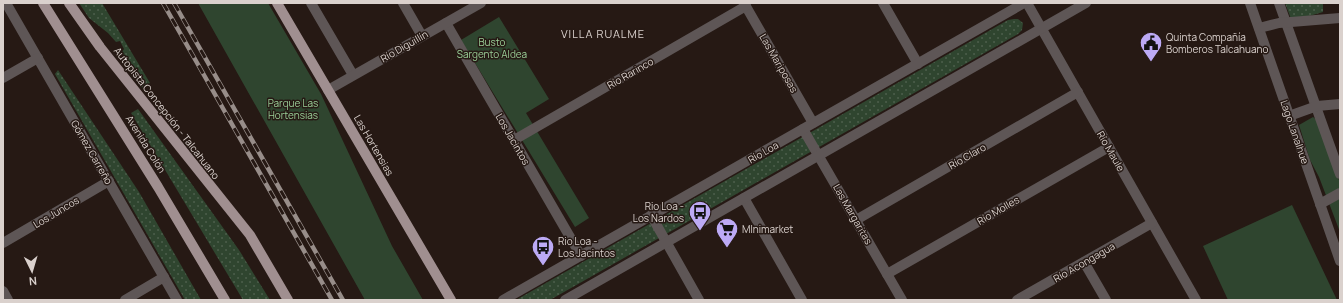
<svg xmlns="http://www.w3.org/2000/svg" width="1343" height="303" font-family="Manrope,sans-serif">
  <defs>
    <pattern id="grass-dots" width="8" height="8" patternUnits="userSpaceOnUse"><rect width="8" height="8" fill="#2f452f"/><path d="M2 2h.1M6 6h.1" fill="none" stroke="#4d5f4c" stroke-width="1.8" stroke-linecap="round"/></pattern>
  </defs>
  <rect width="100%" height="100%" fill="#261914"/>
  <!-- grass -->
  <g fill="url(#grass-dots)">
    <path d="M79 3H102L150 83 143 89 132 73 122 52 124 49 120 41 116 42 108 33 89 18Z"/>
    <path d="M1285 3H1323V12L1296 20 1291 19Z"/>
    <path d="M1014 19H1018L1023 23 1022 30 1018 34 550 300H516L1008 20Z"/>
    <path d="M58 70 139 192 201 300H185L55 74Z"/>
    <path d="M138 109 239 250 270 300H243L131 113Z"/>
  </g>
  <!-- park -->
  <g fill="#2f452f">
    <path d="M198 3H268L321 94 392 246 423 300H365Z"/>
    <path d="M499 17 549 99 526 113 589 218 575 227 461 40Z"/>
    <path d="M1313 117 1318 121 1321 129 1340 183V232L1319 177 1310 160 1299 125Z"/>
    <path d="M1292 205 1337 300H1228L1203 246Z"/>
  </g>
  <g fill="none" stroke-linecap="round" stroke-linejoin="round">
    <!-- minor -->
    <g stroke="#5e5656" stroke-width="10">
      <path d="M6 3 177 300"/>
      <path d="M311 3 353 75"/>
      <path d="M403 3 422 36"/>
      <path d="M744 3 813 123"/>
      <path d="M883 3 918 64"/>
      <path d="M1027 3 1196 300"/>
      <path d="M1250 3 1340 261"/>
      <path d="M1279 3 1340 174"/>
      <path d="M446 23 581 256"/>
      <path d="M1259 28 1279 23 1340 18"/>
      <path d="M3 78 38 58"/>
      <path d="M328 90 481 3"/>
      <path d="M1289 116 1317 106 1340 104"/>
      <path d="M803 129 902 300"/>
      <path d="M514 140 746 6"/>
      <path d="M744 198 802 300"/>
      <path d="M1320 204 1340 193"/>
      <path d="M651 215 699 300"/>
      <path d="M856 220 1078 92"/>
      <path d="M3 243 109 181"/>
      <path d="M1084 262 1106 300"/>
      <path d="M887 274 1109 147"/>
      <path d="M3 291 8 300"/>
      <path d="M125 300 164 277"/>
      <path d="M503 300 1024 3"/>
      <path d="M565 300 1086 3"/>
      <path d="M1017 300 1152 223"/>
    </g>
    <!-- major -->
    <g stroke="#a08f90" stroke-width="10">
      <path d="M43 3 158 187 225 300"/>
      <path d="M69 3 100 47 250 235 288 300"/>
      <path d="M277 3 451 300"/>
    </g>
    <!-- rail casing -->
    <g stroke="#978d89" stroke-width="4.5">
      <g id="rail">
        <path d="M163 3 332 300"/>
        <path d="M174 3 343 300"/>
      </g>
    </g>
    <!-- rail -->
    <use href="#rail" stroke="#261914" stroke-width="3" stroke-dasharray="9" stroke-linecap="butt"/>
  </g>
  <!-- icons -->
  <defs>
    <g id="civic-pin" transform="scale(1.15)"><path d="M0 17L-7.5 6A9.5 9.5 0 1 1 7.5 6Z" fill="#bcaaf5" stroke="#261914"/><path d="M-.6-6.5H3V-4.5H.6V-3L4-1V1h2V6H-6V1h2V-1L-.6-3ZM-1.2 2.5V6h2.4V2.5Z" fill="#111"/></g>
    <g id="bus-pin" transform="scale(1.15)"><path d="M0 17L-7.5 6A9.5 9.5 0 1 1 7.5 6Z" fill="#bcaaf5" stroke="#261914"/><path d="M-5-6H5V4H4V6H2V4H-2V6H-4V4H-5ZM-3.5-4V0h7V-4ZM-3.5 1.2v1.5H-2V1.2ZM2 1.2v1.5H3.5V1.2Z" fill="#111"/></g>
    <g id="supermarket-pin" transform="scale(1.15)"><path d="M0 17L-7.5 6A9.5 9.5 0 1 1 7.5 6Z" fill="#bcaaf5" stroke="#261914"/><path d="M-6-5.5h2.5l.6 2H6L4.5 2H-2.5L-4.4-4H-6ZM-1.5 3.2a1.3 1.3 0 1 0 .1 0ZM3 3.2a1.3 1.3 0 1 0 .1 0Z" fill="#111"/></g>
  </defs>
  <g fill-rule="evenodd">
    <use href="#civic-pin" x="1151" y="43"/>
    <use href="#bus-pin" x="700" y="212"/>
    <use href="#supermarket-pin" x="727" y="229"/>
    <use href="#bus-pin" x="543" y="247"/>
  </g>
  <g text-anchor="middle" stroke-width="3" stroke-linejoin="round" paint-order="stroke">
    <!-- poi labels -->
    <g font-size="10" fill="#dad1cd" stroke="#261914" text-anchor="start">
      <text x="1166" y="41">Quinta Compañía<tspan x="1166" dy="12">Bomberos Talcahuano</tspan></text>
      <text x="684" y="210" text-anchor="end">Rio Loa -<tspan x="684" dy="12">Los Nardos</tspan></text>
      <text x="742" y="233">MInimarket</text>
      <text x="558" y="245">Rio Loa -<tspan x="558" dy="12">Los Jacintos</tspan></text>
    </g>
    <!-- park labels -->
    <g font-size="10" fill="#99ce97" stroke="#261914">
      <text x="492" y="46">Busto<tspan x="492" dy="12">Sargento Aldea</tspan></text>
      <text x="293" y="107">Parque Las<tspan x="293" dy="12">Hortensias</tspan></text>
    </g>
    <!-- street labels -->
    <g font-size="10" fill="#dad1cd" stroke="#261914">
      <text transform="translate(404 46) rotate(-30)" y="4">Río Diguillín</text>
      <text transform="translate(779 63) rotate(60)" y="4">Las Mariposas</text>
      <text transform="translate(630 73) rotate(-30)" y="4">Río Rarinco</text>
      <text transform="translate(167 113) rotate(52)" y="4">Autopista Concepción - Talcahuano</text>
      <text transform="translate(1295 132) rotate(71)" y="4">Lago Lanalhue</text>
      <text transform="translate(513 139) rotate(60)" y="4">Los Jacintos</text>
      <text transform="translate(146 144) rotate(58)" y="4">Avenida Colón</text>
      <text transform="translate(374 145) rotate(60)" y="4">Las Hortensias</text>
      <text transform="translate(1111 151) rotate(60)" y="4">Río Maule</text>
      <text transform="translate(92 152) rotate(60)" y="4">Gómez Carreño</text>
      <text transform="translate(763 152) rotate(-30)" y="4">Río Loa</text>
      <text transform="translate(967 156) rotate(-30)" y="4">Río Claro</text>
      <text transform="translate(998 210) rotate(-30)" y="4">Río Molles</text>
      <text transform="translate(56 212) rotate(-31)" y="4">Los Juncos</text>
      <text transform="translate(853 214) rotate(60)" y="4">Las Margaritas</text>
      <text transform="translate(1084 262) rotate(-30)" y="4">Río Acongagua</text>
    </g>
    <!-- neighbourhood labels -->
    <g font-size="11" letter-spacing="1" fill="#dad1cd" stroke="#261914">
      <text x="603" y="38">VILLA RUALME</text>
    </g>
  </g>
  <!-- border -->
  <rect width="1343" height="303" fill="none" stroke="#dad1cd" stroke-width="8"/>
  <!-- north arrow -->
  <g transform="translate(32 271) rotate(175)" stroke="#261914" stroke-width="3" paint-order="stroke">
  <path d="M0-3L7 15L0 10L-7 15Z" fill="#dad1cd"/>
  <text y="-6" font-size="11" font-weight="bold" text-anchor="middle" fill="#dad1cd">N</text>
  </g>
</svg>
